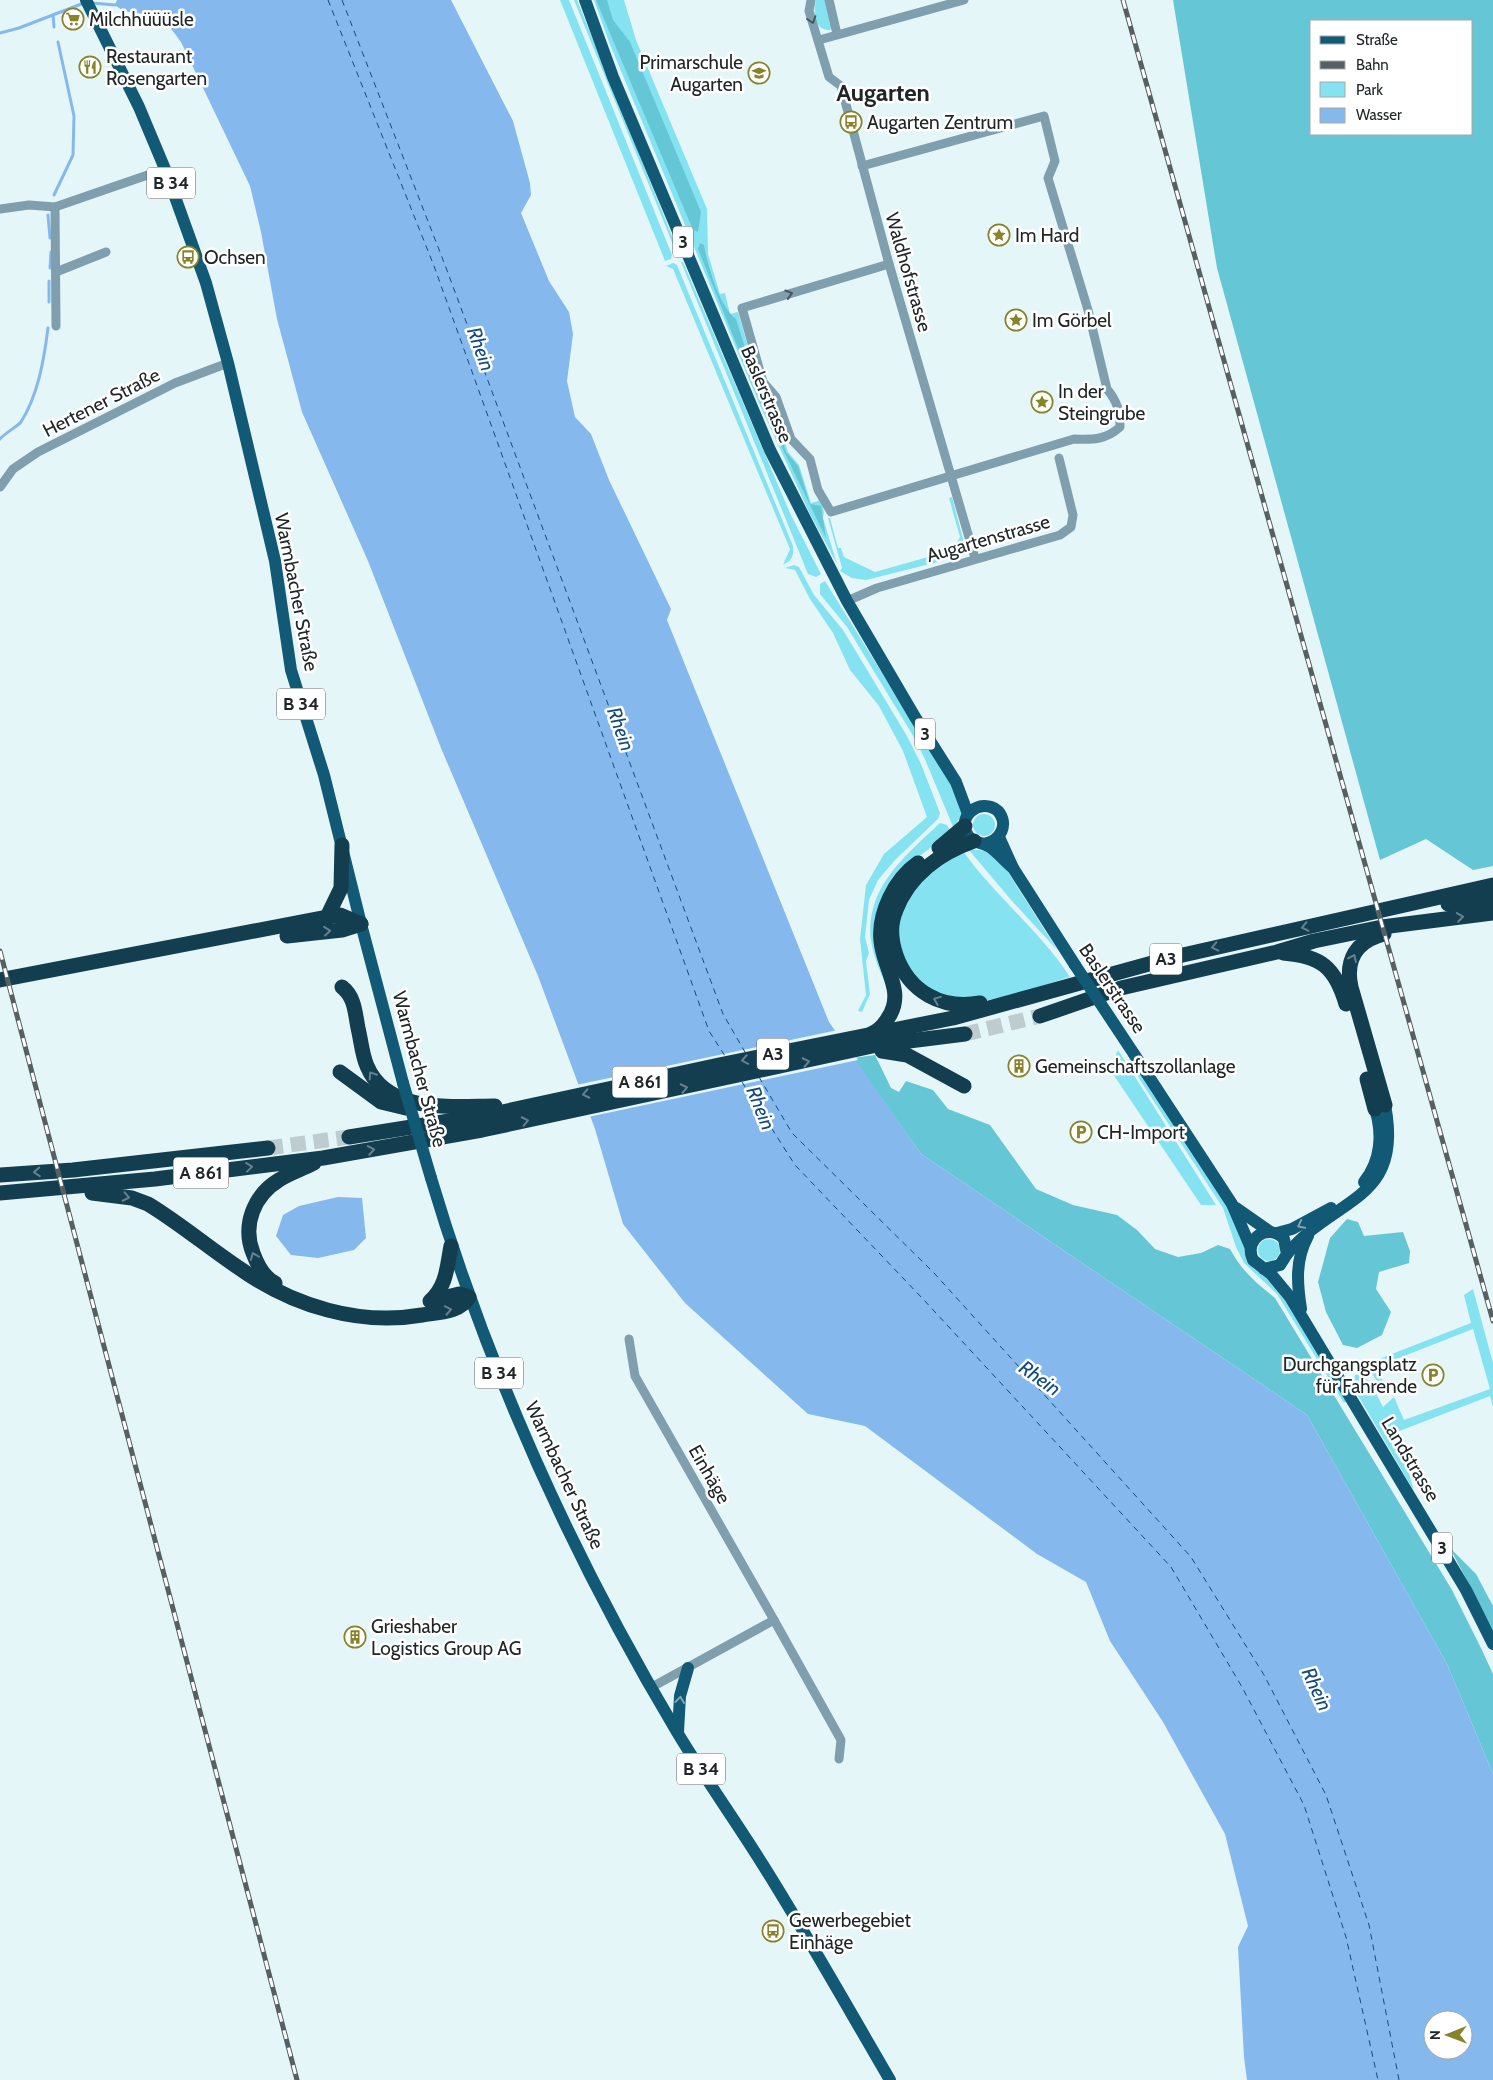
<svg xmlns="http://www.w3.org/2000/svg" width="1493" height="2080" font-family="Cabin,sans-serif">
  <rect width="100%" height="100%" fill="#e5f6f9"/>
  <!-- green -->
  <g fill="#85e3f1">
    <path d="M560 0H569L672 255 671 259 665 261Z"/>
    <path d="M574 0H577L678 251 676 252Z"/>
    <path d="M594 0H624L636 40 707 209 708 254 720 294 725 293 730 314 738 312 759 386 772 401 788 452 799 465 811 503 821 500 824 512 823 518 837 564 810 514 758 401 609 42Z"/>
    <path d="M816 0H826L834 26 830 30C814 31 813 12 816 0Z"/>
    <path d="M681 262H683L790 513 821 574 816 577 808 574Z"/>
    <path d="M673 263 677 265 793 546C794 556 792 560 783 565L790 549 673 269 666 266Z"/>
    <path d="M952 497 964 543 962 551 954 558 866 580 852 578 840 571 842 568 828 518H830L838 548H841L844 557 875 572 956 549 955 546 960 537 949 498Z"/>
    <path d="M794 565 799 567 814 595 843 630 907 736 921 764 940 813 938 819 895 860 878 880 869 900 865 937 869 953 866 961 870 994 862 1012 858 1011 866 995 860 939 866 885 884 854 927 817 903 751 879 706 850 670 833 633 810 599 795 570 785 568Z"/>
    <path d="M825 581 954 789 963 811 954 829 924 757 912 734 847 627 820 594V584Z"/>
    <circle cx="984" cy="825" r="11"/>
    <path d="M940 823 947 825 951 832 904 868 890 987 887 988C881 973 873 957 871 940 865 888 905 856 940 823Z"/>
    <path d="M968 849 987 851 1004 866 1058 951 1012 901Z"/>
    <path d="M963 851C995 896 1040 931 1070 977 1039 986 997 1003 966 1001 960 1000 953 997 948 995 942 993 935 992 929 989 901 974 892 928 907 901 920 878 940 863 963 851Z"/>
    <path d="M1118 1050 1216 1205H1201L1113 1074 1116 1073 1111 1066Z"/>
    <path d="M1131 1058 1239 1225 1245 1240 1247 1260 1254 1269 1269 1276 1276 1284 1347 1401 1344 1403 1277 1294 1244 1263 1236 1247 1223 1208 1140 1080 1129 1059Z"/>
    <circle cx="1269" cy="1250" r="11"/>
    <path d="M1473 1289 1493 1363V1407L1490 1396 1397 1432 1414 1491 1353 1387 1355 1375 1361 1374 1370 1382 1383 1407 1394 1397 1404 1420 1490 1389 1473 1329 1376 1367 1384 1383 1389 1385 1391 1389 1380 1386 1371 1372 1374 1361 1471 1323 1464 1295Z"/>
  </g>
  <!-- forest -->
  <g fill="#65c6d5" fill-rule="evenodd">
    <path d="M596 0H607L613 20 630 42 701 212 698 232 693 230Z"/>
    <path d="M1173 0H1493V866L1473 870 1426 839 1380 860 1217 268ZM1312 21H1472V134H1312Z"/>
    <path d="M700 243 704 245C707 264 720 308 736 319L757 386 770 402 786 452 798 466 810 504 821 506 826 538 759 400 698 249Z"/>
    <path d="M875 1055 891 1088 899 1092 906 1081 933 1090 948 1109 990 1125 1036 1189 1073 1205 1117 1215 1137 1230 1155 1249 1178 1257 1201 1253 1218 1245 1230 1249C1242 1271 1256 1283 1275 1298L1452 1590 1480 1646 1493 1674V1774L1447 1664 1307 1415 921 1154 853 1058Z"/>
    <path d="M1347 1219 1358 1222 1364 1236 1403 1232 1410 1251 1409 1263 1379 1272 1376 1289 1391 1312 1382 1335 1357 1348 1343 1345 1326 1312 1318 1282 1330 1238Z"/>
    <path d="M1450 1548 1476 1574 1493 1606V1630Z"/>
  </g>
  <!-- water -->
  <g fill="#85b9ee" fill-rule="evenodd">
    <path d="M117 0H451L513 121 530 183 531 195 521 213 549 281 569 312 573 334 567 381 575 417 591 434 609 480 671 609 667 620 829 1022 921 1154 1307 1415 1447 1664 1493 1774V2080H1247L1244 2057 1238 1947 1248 1926 1225 1834 1163 1722 1110 1641 1086 1582 1037 1554 865 1426 808 1414 685 1303 623 1224 595 1129 538 976 441 748 368 561 302 412 277 319 261 232 250 186 181 42C175 34 169 24 159 19 144 10 129 17 115 5ZM1433 2020H1463V2050H1433Z"/>
    <path d="M338 1197 362 1198 366 1238 354 1250 318 1258 291 1255 276 1236 283 1215 299 1206Z"/>
  </g>
  <!-- pier -->
  <path fill="#e5f6f9" d="M838 1030 858 1060 588 1117 576 1085Z"/>
  <g fill="none" stroke-linecap="round" stroke-linejoin="round">
    <!-- stream -->
    <g stroke="#85b9ee" stroke-width="3">
      <path d="M92 3 115 5 126 0"/>
      <path d="M53 15 54 27"/>
      <path d="M0 33 19 28 84 3"/>
      <path d="M54 195 73 155 74 116 58 42"/>
      <path d="M48 215 50 238"/>
      <path d="M50 268 51 252"/>
      <path d="M49 302V281"/>
      <path d="M0 439C5 433 18 426 21 422 38 395 44 360 48 328"/>
    </g>
    <!-- ferry -->
    <g stroke="#134b7b" stroke-width="1" stroke-dasharray="6 5" stroke-linecap="butt">
      <path d="M328 0 434 266 709 1031 725 1056"/>
      <path d="M342 0 445 265 723 1014 745 1052"/>
      <path d="M759 1077 792 1133 934 1273 1191 1557 1264 1675 1326 1795 1369 1925 1399 2080"/>
      <path d="M742 1082 795 1165 923 1299 1171 1567 1242 1687 1304 1805 1346 1937 1378 2080"/>
    </g>
    <!-- highway-tunnel -->
    <g stroke="#becccf" stroke-width="15" stroke-dasharray="15 8" stroke-linecap="butt">
      <path d="M965 1034 1040 1016"/>
      <path d="M268 1148 349 1137"/>
    </g>
    <!-- street -->
    <g stroke="#7f9faf" stroke-width="9">
      <path d="M811 0 809 11 829 77 841 86 889 264 975 558"/>
      <path d="M829 0 837 34"/>
      <path d="M819 40 964 0"/>
      <path d="M862 166 1044 116 1055 161 1048 178 1088 310 1107 389C1117 401 1120 411 1120 427 1106 440 1092 440 1074 439L831 512 818 490 810 459 791 439 776 397 763 382 742 308 889 264"/>
      <path d="M55 207 56 326"/>
      <path d="M0 209 29 205 55 207 165 169"/>
      <path d="M56 272 106 252"/>
      <path d="M0 487 13 469 38 452 175 383 228 363"/>
      <path d="M847 601 877 588 1060 535 1071 527 1073 515 1059 458"/>
      <path d="M629 1339 635 1376 774 1620"/>
      <path d="M652 1687 774 1620 841 1740 839 1759"/>
    </g>
    <!-- primary -->
    <g stroke="#115974" stroke-width="12">
      <path d="M86 0 139 107 165 169 206 283 228 363 275 561 291 670 324 775 361 924 403 1083"/>
      <path d="M585 0 613 77 770 450 847 601 915 717 956 782 968 814"/>
      <path d="M999 837 1013 868 1075 965"/>
      <path d="M984 844C1001 841 1009 824 998 811 980 796 954 818 969 837 975 844 983 842 990 847 998 853 1005 861 1013 868"/>
      <path d="M1134 1054 1232 1204 1250 1246"/>
      <path d="M431 1178C489 1372 573 1558 677 1732 704 1777 735 1820 763 1865 807 1935 848 2008 890 2080"/>
      <path d="M1364 1182C1381 1161 1383 1134 1375 1109"/>
      <path d="M1236 1208 1269 1231"/>
      <path d="M1277 1233 1292 1229 1331 1208"/>
      <path d="M1287 1254C1336 1195 1404 1202 1385 1105"/>
      <path d="M1264 1269 1280 1265 1287 1254 1284 1239C1268 1222 1243 1239 1253 1260L1271 1274 1290 1297 1466 1590 1493 1644"/>
      <path d="M1301 1309C1297 1283 1295 1260 1308 1236"/>
      <path d="M678 1732 680 1696 688 1668"/>
    </g>
    <!-- highway -->
    <g stroke="#123e50" stroke-width="15">
      <path d="M974 841C940 853 909 875 896 910 890 924 891 940 896 955 909 992 942 1010 980 1003"/>
      <path d="M939 848 965 826"/>
      <path d="M1448 904 1493 899"/>
      <path d="M327 917 340 915 361 924"/>
      <path d="M1384 934C1356 941 1345 960 1351 987L1385 1105"/>
      <path d="M287 936 342 930 361 924"/>
      <path d="M1283 953C1321 956 1335 967 1346 1004"/>
      <path d="M0 980 327 917 341 888 342 845"/>
      <path d="M342 987C355 997 355 1013 358 1028 361 1040 362 1055 367 1066 387 1114 452 1106 495 1106"/>
      <path d="M1040 1016 1121 988 1277 952 1314 941 1382 927 1493 913"/>
      <path d="M871 1034C878 1031 884 1025 888 1018 906 992 883 968 881 941 878 913 895 879 918 863"/>
      <path d="M882 1051 907 1055 964 1086"/>
      <path d="M340 1072 381 1102 406 1108"/>
      <path d="M1367 1079 1375 1109"/>
      <path d="M349 1137 493 1114 719 1065 953 1018 1174 957 1493 885"/>
      <path d="M0 1175 73 1170 268 1148"/>
      <path d="M0 1193 155 1179 323 1158 482 1130 877 1045 965 1034"/>
      <path d="M92 1193 132 1198 148 1204C181 1224 210 1249 242 1270 294 1306 359 1326 422 1315 440 1312 459 1313 469 1297L459 1294 431 1301"/>
      <path d="M275 1283C263 1277 257 1264 253 1253 242 1225 254 1195 279 1180 290 1173 303 1169 314 1163"/>
      <path d="M430 1301C447 1286 447 1266 451 1246"/>
    </g>
    <!-- rail casing -->
    <g stroke="#565f61" stroke-width="5">
      <g id="rail">
        <path d="M1123 0 1493 1321"/>
        <path d="M0 951 297 2080"/>
      </g>
    </g>
    <!-- rail -->
    <use href="#rail" stroke="#fff" stroke-width="3" stroke-dasharray="9" stroke-linecap="butt"/>
    <!-- primary-bridge -->
    <g stroke="#115974" stroke-width="12">
      <path d="M1075 965 1134 1054"/>
      <path d="M403 1083 431 1178"/>
    </g>
  </g>
  <!-- one-way arrows -->
  <defs><path id="oneway-chevron" d="M-2-3.5L2.5 0L-2 3.5" fill="none" stroke-width="1.6" stroke-linecap="round" stroke-linejoin="round" transform="scale(1.25)"/></defs>
  <g stroke="#46565d">
    <use href="#oneway-chevron" transform="translate(812 20) rotate(72)"/>
    <use href="#oneway-chevron" transform="translate(789 294) rotate(-17)"/>
  </g>
  <g stroke="#65828d">
    <use href="#oneway-chevron" transform="translate(1460 917) rotate(-8)"/>
    <use href="#oneway-chevron" transform="translate(1305 927) rotate(168)"/>
    <use href="#oneway-chevron" transform="translate(327 931) rotate(-6)"/>
    <use href="#oneway-chevron" transform="translate(1215 947) rotate(167)"/>
    <use href="#oneway-chevron" transform="translate(1353 958) rotate(-65)"/>
    <use href="#oneway-chevron" transform="translate(937 1000) rotate(-158)"/>
    <use href="#oneway-chevron" transform="translate(745 1060) rotate(169)"/>
    <use href="#oneway-chevron" transform="translate(806 1062) rotate(-12)"/>
    <use href="#oneway-chevron" transform="translate(372 1075) rotate(-123)"/>
    <use href="#oneway-chevron" transform="translate(684 1088) rotate(-12)"/>
    <use href="#oneway-chevron" transform="translate(586 1094) rotate(168)"/>
    <use href="#oneway-chevron" transform="translate(525 1121) rotate(-12)"/>
    <use href="#oneway-chevron" transform="translate(371 1150) rotate(-10)"/>
    <use href="#oneway-chevron" transform="translate(249 1167) rotate(-7)"/>
    <use href="#oneway-chevron" transform="translate(37 1172) rotate(176)"/>
    <use href="#oneway-chevron" transform="translate(126 1197) rotate(12)"/>
    <use href="#oneway-chevron" transform="translate(254 1256) rotate(-111)"/>
    <use href="#oneway-chevron" transform="translate(448 1310) rotate(-11)"/>
  </g>
  <g stroke="#7ca4b3">
    <use href="#oneway-chevron" transform="translate(1301 1225) rotate(153)"/>
    <use href="#oneway-chevron" transform="translate(680 1700) rotate(-84)"/>
  </g>
  <!-- icons -->
  <defs>
    <g id="supermarket-ring" transform="scale(1.125)"><circle r="9.5" fill="#fff" stroke="#88822b" stroke-width="1.5"/><path d="M-6-5.5h2.5l.6 2H6L4.5 2H-2.5L-4.4-4H-6ZM-1.5 3.2a1.3 1.3 0 1 0 .1 0ZM3 3.2a1.3 1.3 0 1 0 .1 0Z" fill="#88822b"/></g>
    <g id="restaurant-ring" transform="scale(1.125)"><circle r="9.5" fill="#fff" stroke="#88822b" stroke-width="1.5"/><path d="M-5-6h1v4h1v-4h1v4h1v-4h1v5L-1.5 .5V6h-2V.5L-5-1ZM5-6V6H3V1.5H1.5Q1.5-4 5-6Z" fill="#88822b"/></g>
    <g id="school-ring" transform="scale(1.125)"><circle r="9.5" fill="#fff" stroke="#88822b" stroke-width="1.5"/><path d="M0-5L7-2L0 1L-7-2ZM-4 1L0 2.5L4 1V4Q0 6-4 4Z" fill="#88822b"/></g>
    <g id="bus-ring" transform="scale(1.125)"><circle r="9.5" fill="#fff" stroke="#88822b" stroke-width="1.5"/><path d="M-5-6H5V4H4V6H2V4H-2V6H-4V4H-5ZM-3.5-4V0h7V-4ZM-3.5 1.2v1.5H-2V1.2ZM2 1.2v1.5H3.5V1.2Z" fill="#88822b"/></g>
    <g id="sight-ring" transform="scale(1.125)"><circle r="9.5" fill="#fff" stroke="#88822b" stroke-width="1.5"/><path d="M0-6L1.8-2.2L6-1.7L2.9 1.2L3.7 5.4L0 3.3L-3.7 5.4L-2.9 1.2L-6-1.7L-1.8-2.2Z" fill="#88822b"/></g>
    <g id="building-ring" transform="scale(1.125)"><circle r="9.5" fill="#fff" stroke="#88822b" stroke-width="1.5"/><path d="M-4-6H4V6H1V3H-1V6H-4ZM-2.5-4.3h1.7v1.8h-1.7ZM.8-4.3h1.7v1.8H.8ZM-2.5-1h1.7V.8h-1.7ZM.8-1h1.7V.8H.8Z" fill="#88822b"/></g>
    <g id="parking-ring" transform="scale(1.125)"><circle r="9.5" fill="#fff" stroke="#88822b" stroke-width="1.5"/><path d="M-3.5-5.5H1a3.5 3.5 0 0 1 0 7H-1V5.5H-3.5ZM-1-3.4V-.6H.8a1.4 1.4 0 0 0 0-2.8Z" fill="#88822b"/></g>
  </defs>
  <g fill-rule="evenodd">
    <use href="#supermarket-ring" x="73" y="19"/>
    <use href="#restaurant-ring" x="90" y="67"/>
    <use href="#school-ring" x="759" y="73"/>
    <use href="#bus-ring" x="851" y="122"/>
    <use href="#sight-ring" x="999" y="235"/>
    <use href="#bus-ring" x="188" y="257"/>
    <use href="#sight-ring" x="1016" y="320"/>
    <use href="#sight-ring" x="1042" y="402"/>
    <use href="#building-ring" x="1019" y="1066"/>
    <use href="#parking-ring" x="1081" y="1132"/>
    <use href="#parking-ring" x="1433" y="1375"/>
    <use href="#building-ring" x="355" y="1637"/>
    <use href="#bus-ring" x="773" y="1931"/>
  </g>
  <g text-anchor="middle" stroke-width="5" stroke-linejoin="round" paint-order="stroke">
    <!-- shield labels -->
    <g fill="#fff" stroke="#636768" stroke-width="1">
      <rect x="147" y="167.5" width="48" height="31" rx="4"/>
      <rect x="673" y="226.5" width="20" height="31" rx="4"/>
      <rect x="277" y="688.5" width="48" height="31" rx="4"/>
      <rect x="915" y="718.5" width="20" height="31" rx="4"/>
      <rect x="1150" y="943.5" width="32" height="31" rx="4"/>
      <rect x="757" y="1038.5" width="32" height="31" rx="4"/>
      <rect x="612.5" y="1066.5" width="55" height="31" rx="4"/>
      <rect x="173.5" y="1157.5" width="55" height="31" rx="4"/>
      <rect x="475" y="1357.5" width="48" height="31" rx="4"/>
      <rect x="1432" y="1532.5" width="20" height="31" rx="4"/>
      <rect x="677" y="1753.5" width="48" height="31" rx="4"/>
    </g>
    <g font-size="18" font-weight="bold" fill="#202627">
      <text x="171" y="189">B 34</text>
      <text x="683" y="248">3</text>
      <text x="301" y="710">B 34</text>
      <text x="925" y="740">3</text>
      <text x="1166" y="965">A3</text>
      <text x="773" y="1060">A3</text>
      <text x="640" y="1088">A 861</text>
      <text x="201" y="1179">A 861</text>
      <text x="499" y="1379">B 34</text>
      <text x="1442" y="1554">3</text>
      <text x="701" y="1775">B 34</text>
    </g>
    <!-- poi labels -->
    <g font-size="19" fill="#202627" stroke="#fff" text-anchor="start">
      <text x="89" y="26">Milchhüüüsle</text>
      <text x="106" y="63">Restaurant<tspan x="106" dy="22">Rosengarten</tspan></text>
      <text x="743" y="69" text-anchor="end">Primarschule<tspan x="743" dy="22">Augarten</tspan></text>
      <text x="867" y="129">Augarten Zentrum</text>
      <text x="1015" y="242">Im Hard</text>
      <text x="204" y="264">Ochsen</text>
      <text x="1032" y="327">Im Görbel</text>
      <text x="1058" y="398">In der<tspan x="1058" dy="22">Steingrube</tspan></text>
      <text x="1035" y="1073">Gemeinschaftszollanlage</text>
      <text x="1097" y="1139">CH-Import</text>
      <text x="1417" y="1371" text-anchor="end">Durchgangsplatz<tspan x="1417" dy="22">für Fahrende</tspan></text>
      <text x="371" y="1633">Grieshaber<tspan x="371" dy="22">Logistics Group AG</tspan></text>
      <text x="789" y="1927">Gewerbegebiet<tspan x="789" dy="22">Einhäge</tspan></text>
    </g>
    <!-- street labels -->
    <g font-size="19" fill="#202627" stroke="#fff">
      <text transform="translate(909 272) rotate(74)" y="7">Waldhofstrasse</text>
      <text transform="translate(767 394) rotate(67)" y="7">Baslerstrasse</text>
      <text transform="translate(101 402) rotate(-27)" y="7">Hertener Straße</text>
      <text transform="translate(988 538) rotate(-16)" y="7">Augartenstrasse</text>
      <text transform="translate(297 592) rotate(79)" y="7">Warmbacher Straße</text>
      <text transform="translate(1113 988) rotate(56)" y="7">Baslerstrasse</text>
      <text transform="translate(420 1069) rotate(75)" y="7">Warmbacher Straße</text>
      <text transform="translate(1411 1459) rotate(59)" y="7">Landstrasse</text>
      <text transform="translate(710 1474) rotate(60)" y="7">Einhäge</text>
      <text transform="translate(565 1475) rotate(65)" y="7">Warmbacher Straße</text>
    </g>
    <!-- water labels -->
    <g font-size="20" font-style="italic" fill="#134b7b" stroke="#fff">
      <text transform="translate(481 349) rotate(70)" y="7">Rhein</text>
      <text transform="translate(621 729) rotate(70)" y="7">Rhein</text>
      <text transform="translate(761 1108) rotate(68)" y="7">Rhein</text>
      <text transform="translate(1040 1378) rotate(35)" y="7">Rhein</text>
      <text transform="translate(1317 1689) rotate(65)" y="7">Rhein</text>
    </g>
    <!-- district labels -->
    <g font-size="24" font-weight="bold" fill="#202627" stroke="#fff">
      <text x="883" y="101">Augarten</text>
    </g>
  </g>
  <!-- legend -->
  <rect x="1310" y="20" width="162" height="115" fill="#ffffff" stroke="#a6a8a9"/>
  <rect x="1320" y="36" width="25" height="8" fill="#115974" stroke="#a6a8a9"/>
  <text x="1356" y="45" font-size="15" fill="#202627">Straße</text>
  <rect x="1320" y="61" width="25" height="8" fill="#565f61" stroke="#a6a8a9"/>
  <text x="1356" y="70" font-size="15" fill="#202627">Bahn</text>
  <rect x="1320" y="82" width="25" height="15" fill="#85e3f1" stroke="#a6a8a9"/>
  <text x="1356" y="95" font-size="15" fill="#202627">Park</text>
  <rect x="1320" y="108" width="25" height="15" fill="#85b9ee" stroke="#a6a8a9"/>
  <text x="1356" y="120" font-size="15" fill="#202627">Wasser</text>
  <!-- north arrow -->
  <g transform="translate(1448 2035) rotate(269)"><circle r="24" fill="#ffffff" stroke="#a6a8a9"/>
  <path d="M0-4L9 19L0 12L-9 19Z" fill="#88822b"/>
  <text y="-8" font-size="14" font-weight="bold" text-anchor="middle" fill="#202627">N</text>
  </g>
</svg>
